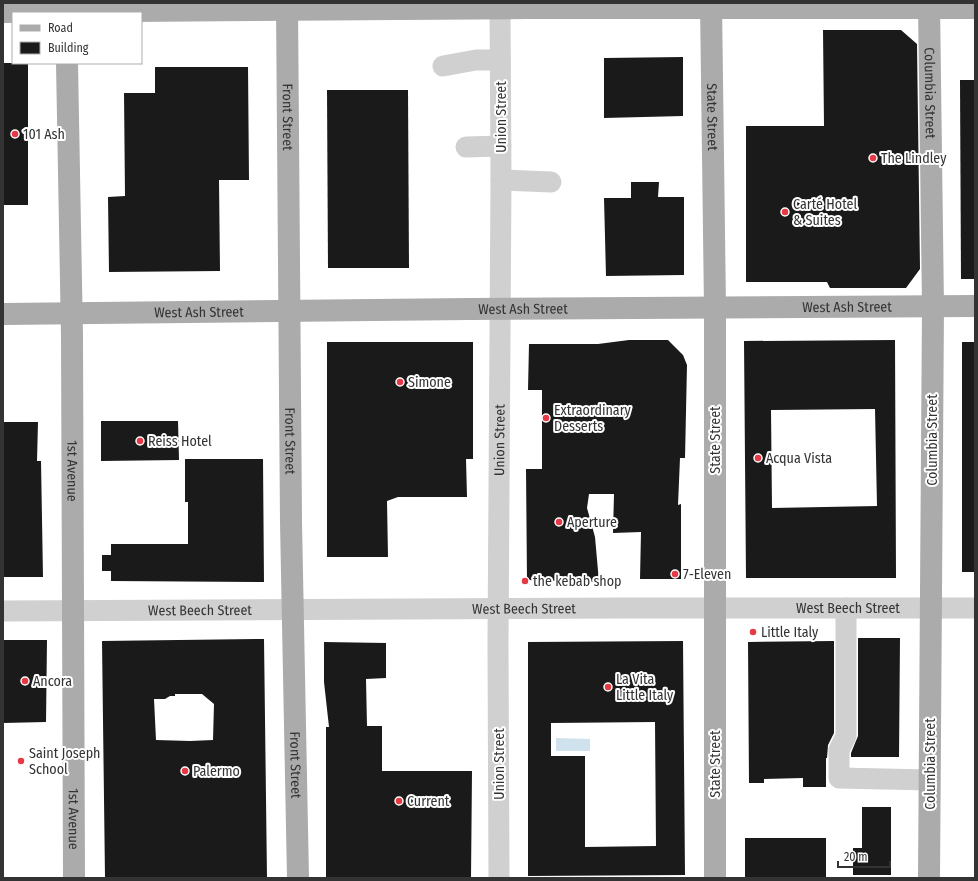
<svg xmlns="http://www.w3.org/2000/svg" width="978" height="881" font-family="'Fira Sans Condensed',sans-serif">
  <rect width="100%" height="100%" fill="#fff"/>
  <!-- water -->
  <path fill="#cfe2ee" d="M556 738 590 739V751H556Z"/>
  <!-- building -->
  <g fill="#1a1a1a" fill-rule="evenodd">
    <path d="M823 30H901L917 44 920 269 906 288H830L827 282H746V126H824Z"/>
    <path d="M683 57V116L604 118V58Z"/>
    <rect x="3" y="63" width="25" height="142"/>
    <path d="M155 67H248L249 180H219L220 271 109 272 108 197 125 196 124 93H155Z"/>
    <path d="M960 80H975V279H961Z"/>
    <path d="M327 90H408L409 268H328Z"/>
    <path d="M631 182H659L658 197H684V275L606 276 604 198H631Z"/>
    <path d="M629 340H668L683 355 687 365 685 458H680L678 505 681 504V579H640L641 532 613 533 614 494H589L587 508 595 537 599 582 527 580 526 469H542V390H528L529 344H598Z"/>
    <path d="M895 340 896 578H746L744 341ZM875 409 877 506 772 508 771 410Z"/>
    <path d="M327 342H473V459H466L467 497H398L387 501 388 557H327Z"/>
    <rect x="962" y="342" width="13" height="230"/>
    <path d="M101 421H178L179 460 101 461Z"/>
    <path d="M3 422H38L37 461H41L43 577H3Z"/>
    <path d="M185 459H263L264 582 111 581V571H102V555H111V544H188V502H185Z"/>
    <path d="M858 638H900L899 757H851V753L858 736Z"/>
    <path d="M264 639 267 878H105L102 641ZM175 694H202L214 704 213 740 190 741 156 740 154 699H165L170 696H175Z"/>
    <path d="M3 640H47L46 722 3 723Z"/>
    <path d="M683 641 685 875 528 876V642ZM655 722 656 846 585 847V756H551V723Z"/>
    <path d="M834 641V733L828 745 827 758H826V787H803V778L764 779V783H749L748 642Z"/>
    <path d="M324 642 386 643V678L366 679 367 726H382V771H472L471 878H326V727H329L324 682Z"/>
    <path d="M862 807H891V875H853V848H862Z"/>
    <rect x="745" y="838" width="81" height="39"/>
  </g>
  <g fill="none" stroke-linecap="round" stroke-linejoin="round">
    <!-- minor -->
    <g stroke="#d0d0d0" stroke-width="21">
      <path d="M443 66 476 60H500"/>
      <path d="M466 147 501 146"/>
      <path d="M501 180 551 182"/>
      <path d="M846 608V736L839 750V778L930 780"/>
      <path id="s1" d="M3 611 627 608H975"/>
      <path id="s2" d="M499 878 498 644 501 180 500 3"/>
    </g>
    <!-- major -->
    <g stroke="#ababab" stroke-width="22">
      <path id="s3" d="M287 3 291 522 298 878"/>
      <path id="s4" d="M711 3 715 308V878"/>
      <path id="s5" d="M929 3 933 307 929 878"/>
      <path d="M3 12 528 8H975"/>
      <path id="s6" d="M67 63 72 336 74 878"/>
      <path id="s7" d="M3 314 470 309 975 306"/>
    </g>
  </g>
  <!-- markers -->
  <g fill="#e63946" stroke="#fff" stroke-width="1.5">
    <circle cx="15" cy="134" r="4"/>
    <circle cx="873" cy="158" r="4"/>
    <circle cx="785" cy="212" r="4"/>
    <circle cx="400" cy="382" r="4"/>
    <circle cx="546" cy="418" r="4"/>
    <circle cx="140" cy="441" r="4"/>
    <circle cx="758" cy="458" r="4"/>
    <circle cx="559" cy="522" r="4"/>
    <circle cx="675" cy="574" r="4"/>
    <circle cx="525" cy="581" r="4"/>
    <circle cx="753" cy="632" r="4"/>
    <circle cx="25" cy="681" r="4"/>
    <circle cx="608" cy="687" r="4"/>
    <circle cx="21" cy="761" r="4"/>
    <circle cx="185" cy="771" r="4"/>
    <circle cx="399" cy="801" r="4"/>
  </g>
  <g text-anchor="middle" stroke-width="4" stroke-linejoin="round" paint-order="stroke">
    <!-- street labels -->
    <g font-size="14" fill="#333" stroke="#fff">
      <text dy="5" stroke="none"><textPath href="#s5" startOffset="90">Columbia Street</textPath></text>
      <text dy="5" stroke="none"><textPath href="#s3" startOffset="114">Front Street</textPath></text>
      <text transform="translate(501 117) rotate(-90)" y="5">Union Street</text>
      <text dy="5" stroke="none"><textPath href="#s4" startOffset="114">State Street</textPath></text>
      <text dy="5" stroke="none"><textPath href="#s7" startOffset="844">West Ash Street</textPath></text>
      <text dy="5" stroke="none"><textPath href="#s7" startOffset="520">West Ash Street</textPath></text>
      <text dy="5" stroke="none"><textPath href="#s7" startOffset="196">West Ash Street</textPath></text>
      <text dy="5" stroke="none"><textPath href="#s2" startOffset="438">Union Street</textPath></text>
      <text transform="translate(715 440) rotate(-90)" y="5">State Street</text>
      <text transform="translate(932 440) rotate(-90)" y="5">Columbia Street</text>
      <text dy="5" stroke="none"><textPath href="#s3" startOffset="438">Front Street</textPath></text>
      <text dy="5" stroke="none"><textPath href="#s6" startOffset="408">1st Avenue</textPath></text>
      <text dy="5" stroke="none"><textPath href="#s1" startOffset="845">West Beech Street</textPath></text>
      <text dy="5" stroke="none"><textPath href="#s1" startOffset="521">West Beech Street</textPath></text>
      <text dy="5" stroke="none"><textPath href="#s1" startOffset="197">West Beech Street</textPath></text>
      <text dy="5" stroke="none"><textPath href="#s3" startOffset="762">Front Street</textPath></text>
      <text transform="translate(499 764) rotate(-90)" y="5">Union Street</text>
      <text transform="translate(715 764) rotate(-90)" y="5">State Street</text>
      <text transform="translate(930 764) rotate(-90)" y="5">Columbia Street</text>
      <text dy="5" stroke="none"><textPath href="#s6" startOffset="756">1st Avenue</textPath></text>
    </g>
    <!-- poi labels -->
    <g font-size="14" fill="#333" stroke="#fff" text-anchor="start">
      <text x="23" y="139">101 Ash</text>
      <text x="881" y="163">The Lindley</text>
      <text x="793" y="209">Carté Hotel<tspan x="793" dy="16">&amp; Suites</tspan></text>
      <text x="408" y="387">Simone</text>
      <text x="554" y="415">Extraordinary<tspan x="554" dy="16">Desserts</tspan></text>
      <text x="148" y="446">Reiss Hotel</text>
      <text x="766" y="463">Acqua Vista</text>
      <text x="567" y="527">Aperture</text>
      <text x="683" y="579">7-Eleven</text>
      <text x="533" y="586">the kebab shop</text>
      <text x="761" y="637">Little Italy</text>
      <text x="616" y="684">La Vita<tspan x="616" dy="16">Little Italy</tspan></text>
      <text x="33" y="686">Ancora</text>
      <text x="29" y="758">Saint Joseph<tspan x="29" dy="16">School</tspan></text>
      <text x="193" y="776">Palermo</text>
      <text x="407" y="806">Current</text>
    </g>
  </g>
  <!-- border -->
  <rect width="978" height="881" fill="none" stroke="#333333" stroke-width="8"/>
  <!-- legend -->
  <rect x="12" y="12" width="130" height="52" fill="#ffffff" stroke="#adadad"/>
  <rect x="20" y="25" width="20" height="6" fill="#ababab" stroke="#adadad"/>
  <text x="48" y="32" font-size="12" fill="#333333">Road</text>
  <rect x="20" y="42" width="20" height="12" fill="#1a1a1a" stroke="#adadad"/>
  <text x="48" y="52" font-size="12" fill="#333333">Building</text>
  <!-- scale -->
  <path d="M838 861v6h52v-6" fill="none" stroke="#333333" stroke-width="2"/>
  <text x="844" y="861" font-size="12" fill="#333333" stroke="#ffffff" stroke-width="3" paint-order="stroke">20 m</text>
</svg>
